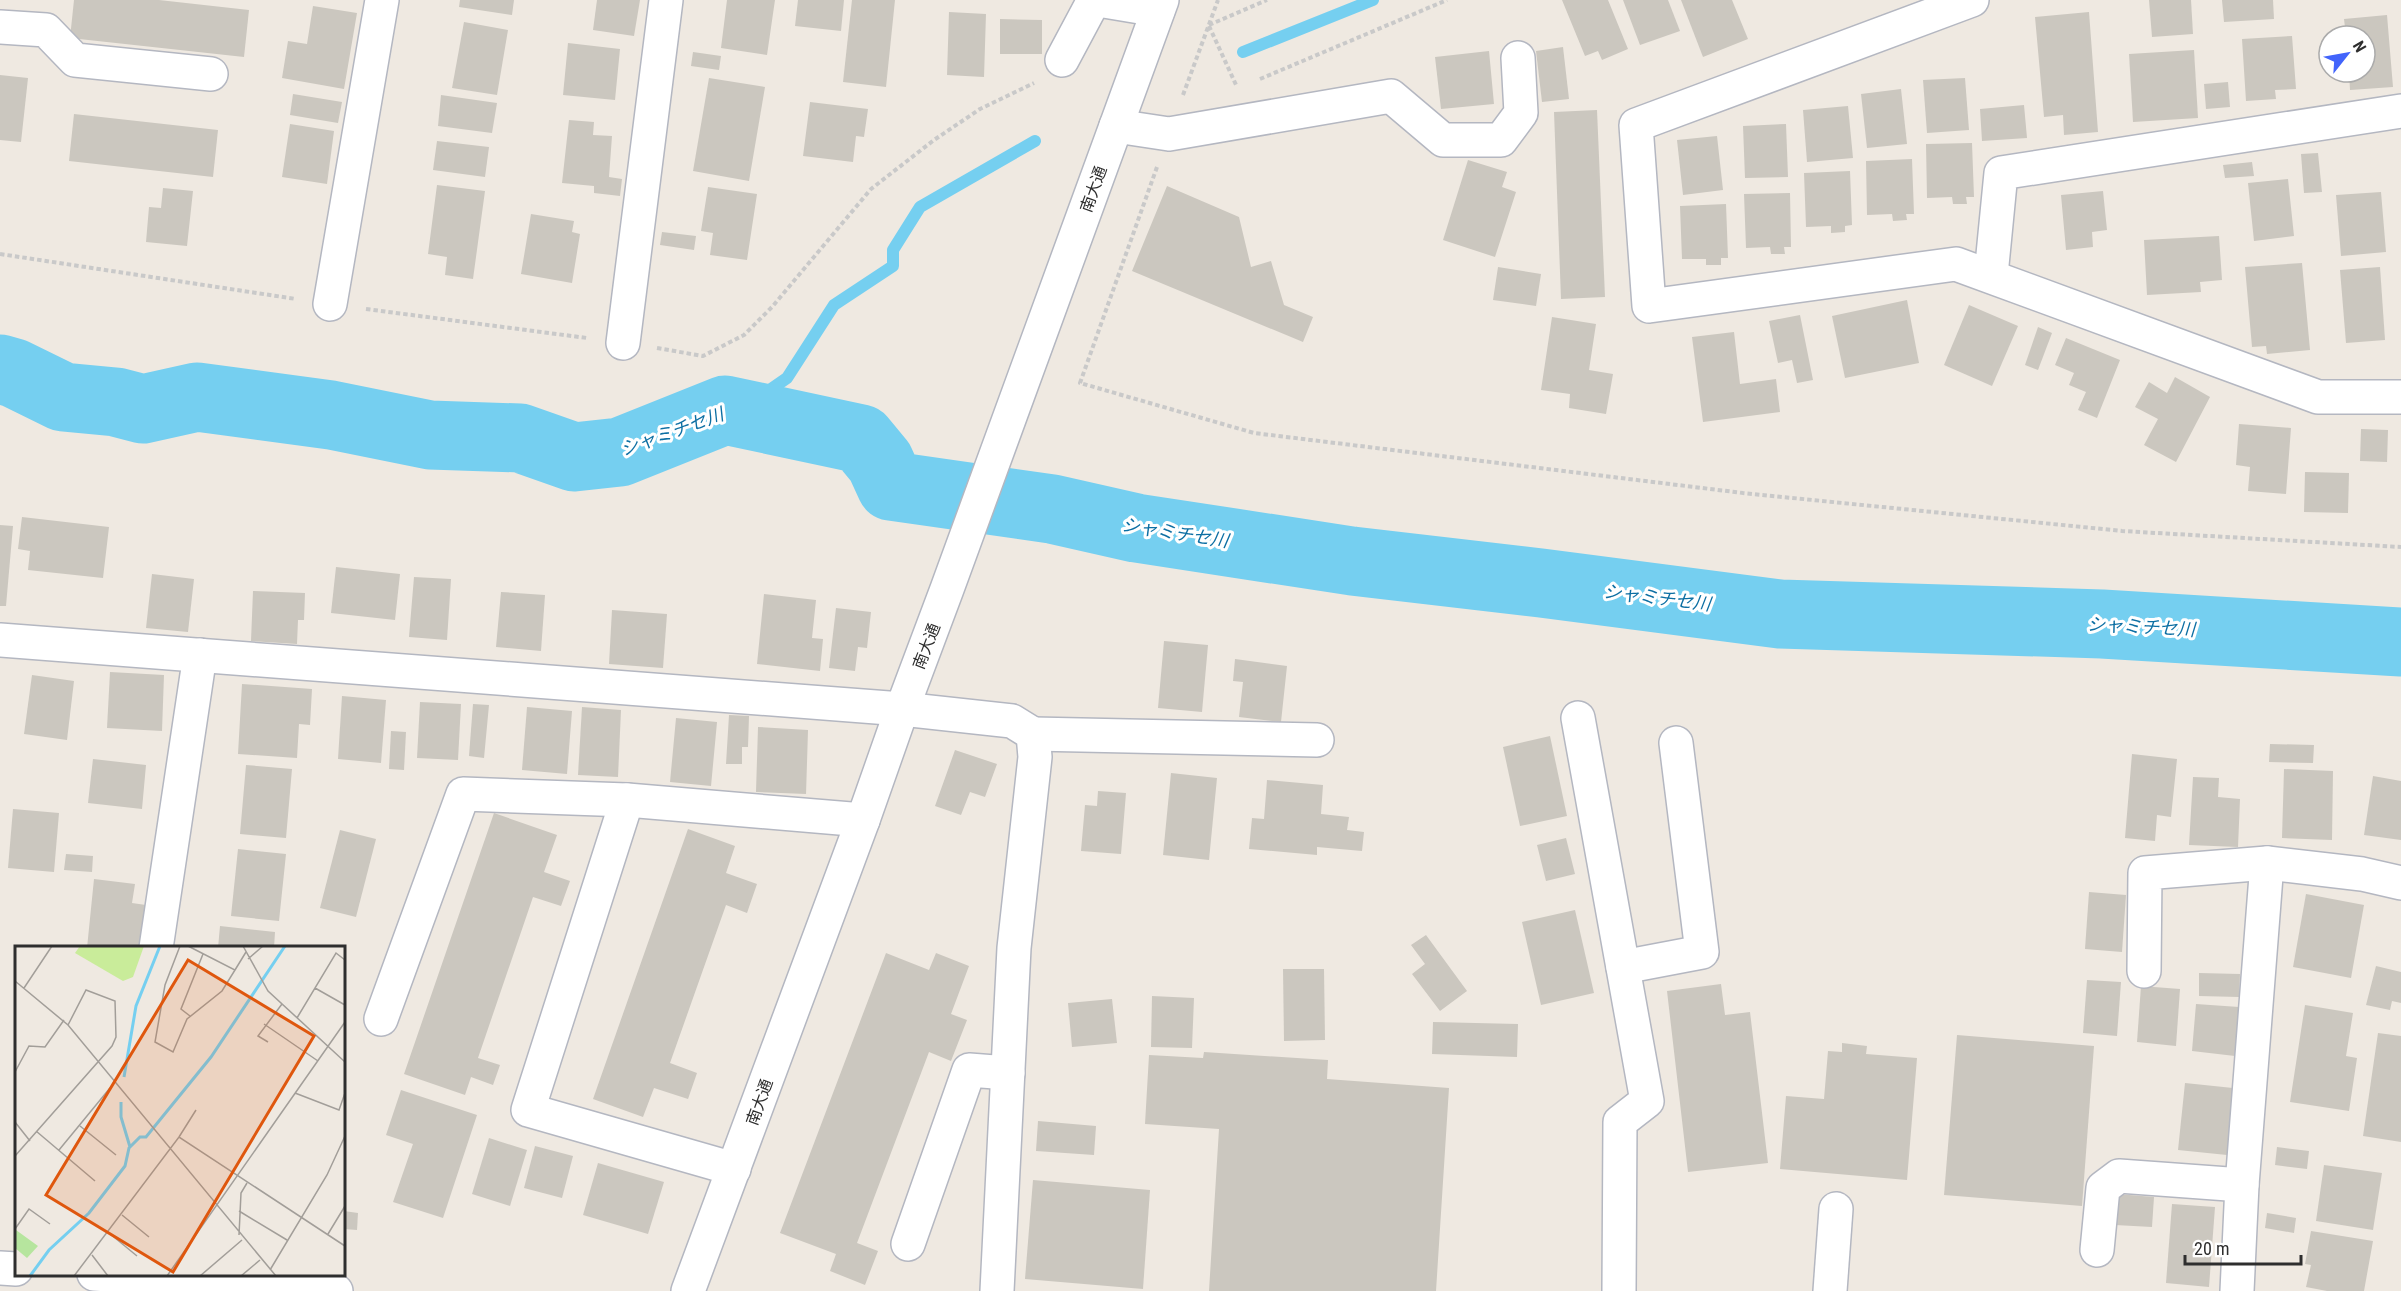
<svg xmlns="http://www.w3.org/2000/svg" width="2401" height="1291" font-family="'Roboto Condensed','Noto Sans JP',sans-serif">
  <rect width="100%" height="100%" fill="#efe9e1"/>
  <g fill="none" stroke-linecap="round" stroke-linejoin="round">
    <!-- stream -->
    <g stroke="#75cff0" stroke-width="12">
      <path d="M1243 52 1373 0"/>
      <path d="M738 412 787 378 834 305 893 266V250L920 207 1035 141"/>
    </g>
    <!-- river -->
    <path stroke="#75cff0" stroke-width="69" d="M0 369 14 373 63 397 116 402 143 409 197 397 331 415 430 435 520 438 574 457 620 452 725 410 861 439 880 462 891 486 1052 509 1136 528 1352 561 1541 583 1780 614 2102 624 2401 642"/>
  </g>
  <!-- building -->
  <g fill="#cbc7bf">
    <path d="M74 0H159L249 10 244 57 70 38Z"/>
    <path d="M460 0H514L512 15 459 7Z"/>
    <path d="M597 0H640L634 36 593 30Z"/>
    <path d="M727 0H775L767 55 721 48Z"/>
    <path d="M798 0H844L841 31 795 26Z"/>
    <path d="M852 0H895L886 87 843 82Z"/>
    <path d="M1562 0H1608L1628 49 1602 60 1598 51 1585 56Z"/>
    <path d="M1623 0H1668L1680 31 1640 45Z"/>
    <path d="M1681 0H1732L1748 39 1703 57Z"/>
    <path d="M2149 0H2191L2193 34 2152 37Z"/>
    <path d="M2222 0H2273L2274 19 2224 22Z"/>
    <path d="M313 6 357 13 344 89 282 78 288 41 307 44Z"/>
    <path d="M949 12 986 14 984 77 947 75Z"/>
    <path d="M2089 12 2098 132 2064 135 2063 115 2044 117 2035 17Z"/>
    <path d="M2387 15 2393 87 2350 90 2349 72H2365V36H2346L2344 19Z"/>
    <path d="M1000 19 1042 20V54H1000Z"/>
    <path d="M464 22 508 30 497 95 452 88Z"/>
    <path d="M2292 36 2296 89 2275 90 2276 99 2246 101 2242 39Z"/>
    <path d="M568 43 620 49 615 100 563 95Z"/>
    <path d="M1563 47 1569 99 1542 102 1536 51Z"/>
    <path d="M2194 50 2198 118 2133 122 2129 54Z"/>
    <path d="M1489 51 1494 104 1441 109 1435 57Z"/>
    <path d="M693 52 721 56 719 70 691 66Z"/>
    <path d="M0 75 28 78 21 142 0 140Z"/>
    <path d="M709 78 765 87 749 181 693 171Z"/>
    <path d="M1965 78 1969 130 1927 133 1923 80Z"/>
    <path d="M2228 82 2230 107 2206 109 2204 84Z"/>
    <path d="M1901 89 1907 144 1867 148 1861 94Z"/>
    <path d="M293 94 342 102 338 123 290 115Z"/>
    <path d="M441 95 497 103 492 133 438 126Z"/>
    <path d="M810 102 868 109 864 137 856 136 853 162 803 156Z"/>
    <path d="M2024 105 2027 138 1982 141 1980 109Z"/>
    <path d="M1848 106 1853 158 1807 162 1803 110Z"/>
    <path d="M1597 110 1605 297 1561 299 1554 112Z"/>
    <path d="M74 114 218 130 213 177 69 161Z"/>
    <path d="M569 120 594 122 593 135 612 136 609 177 622 179 620 196 594 193V186L562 183Z"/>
    <path d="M290 124 334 131 327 184 282 177Z"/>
    <path d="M1786 124 1788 177 1745 178 1743 126Z"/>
    <path d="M1717 136 1723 190 1683 195 1677 140Z"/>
    <path d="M437 141 489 147 485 177 433 170Z"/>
    <path d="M1972 143 1974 197H1966L1967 204H1953L1952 197 1927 198 1926 144Z"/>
    <path d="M2318 153 2322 192 2304 193 2301 154Z"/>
    <path d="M1912 159 1914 214H1906L1907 220 1893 221 1892 214 1867 215 1866 161Z"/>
    <path d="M1468 160 1507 172 1502 187 1516 192 1495 257 1443 240Z"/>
    <path d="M2252 162 2254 176 2225 178 2223 165Z"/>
    <path d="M1850 171 1852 225 1845 226V232L1831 233V226L1806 227 1804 173Z"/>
    <path d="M2288 179 2294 236 2254 241 2248 183Z"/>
    <path d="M437 185 485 191 473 279 445 275 447 257 428 254Z"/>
    <path d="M1167 186 1239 217 1251 267 1271 261 1284 305 1313 317 1303 342 1132 271Z"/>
    <path d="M708 187 757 194 747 260 710 255 713 233 701 231Z"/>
    <path d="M163 188 193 191 187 246 146 242 149 207 161 208Z"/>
    <path d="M2103 191 2107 230 2092 232 2093 247 2066 250 2061 195Z"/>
    <path d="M2381 192 2386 252 2341 256 2336 195Z"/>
    <path d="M1790 193 1791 247H1784L1785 254H1771L1770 247 1746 248 1744 194Z"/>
    <path d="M1726 204 1728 258H1721V265H1706V259H1682L1680 206Z"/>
    <path d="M531 214 574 221 572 232 580 234 572 283 521 274Z"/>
    <path d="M662 232 696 236 694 250 660 245Z"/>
    <path d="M2219 236 2222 280 2200 282 2201 292 2147 295 2144 240Z"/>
    <path d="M2302 263 2310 350 2267 354 2266 346 2252 347 2245 267Z"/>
    <path d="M1498 267 1541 274 1536 306 1493 300Z"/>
    <path d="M2380 267 2385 340 2346 343 2340 270Z"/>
    <path d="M1907 300 1919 363 1845 378 1832 316Z"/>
    <path d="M1969 305 2018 326 1992 386 1944 365Z"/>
    <path d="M1800 315 1813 380 1797 383 1792 360 1778 363 1769 321Z"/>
    <path d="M1552 317 1596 324 1589 370 1613 374 1606 414 1569 408 1570 394 1541 390Z"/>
    <path d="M2038 327 2052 333 2038 370 2025 365Z"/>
    <path d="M1734 332 1740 384 1776 379 1780 412 1703 422 1692 337Z"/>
    <path d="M2066 338 2120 360 2097 418 2078 410 2086 392 2069 385 2074 373 2055 365Z"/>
    <path d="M2175 377 2210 397 2176 462 2144 445 2158 419 2135 407 2149 382 2167 393Z"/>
    <path d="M2239 424 2291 428 2286 494 2248 491 2250 467 2236 465Z"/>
    <path d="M2361 429 2388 430 2387 462 2360 461Z"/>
    <path d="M2305 472 2349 473 2348 513 2304 512Z"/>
    <path d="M22 517 109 527 103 578 28 570 30 551 18 549Z"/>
    <path d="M0 525 13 526 6 606H0Z"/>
    <path d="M336 567 400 574 395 620 331 613Z"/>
    <path d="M152 574 194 579 188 632 146 628Z"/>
    <path d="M414 577 451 579 447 640 409 637Z"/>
    <path d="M253 591 305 593 304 620H298L297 644 251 641Z"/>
    <path d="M501 592 545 595 541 651 496 647Z"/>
    <path d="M764 594 816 600 812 638 823 639 820 671 757 664Z"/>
    <path d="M836 608 871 612 867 648 858 647 855 671 829 668Z"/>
    <path d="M612 610 667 614 663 668 609 664Z"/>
    <path d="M1164 641 1208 645 1202 712 1158 708Z"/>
    <path d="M1235 659 1287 666 1281 722 1239 717 1243 682 1233 681Z"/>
    <path d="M110 672 164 675 162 731 107 728Z"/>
    <path d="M32 675 74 681 67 740 24 734Z"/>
    <path d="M242 684 312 689 310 725 299 724 297 758 238 754Z"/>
    <path d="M342 696 386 700 381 763 338 759Z"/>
    <path d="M420 702 461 704 458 760 417 758Z"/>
    <path d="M473 704 489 705 484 758 469 756Z"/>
    <path d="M527 707 572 711 567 774 522 770Z"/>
    <path d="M582 707 621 710 618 777 578 775Z"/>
    <path d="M729 715 749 716 748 747H742V764H726Z"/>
    <path d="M676 718 717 722 711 786 670 782Z"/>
    <path d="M758 727 808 730 806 794 756 792Z"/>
    <path d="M391 731 406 732 404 770 389 769Z"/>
    <path d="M1550 736 1567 816 1520 826 1503 747Z"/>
    <path d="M2270 744 2314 745 2313 763 2269 762Z"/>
    <path d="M955 750 997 764 985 797 970 792 961 815 935 806Z"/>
    <path d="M2132 754 2177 759 2171 817 2157 815 2155 841 2125 838Z"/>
    <path d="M93 759 146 765 142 809 88 803Z"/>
    <path d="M246 765 292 769 286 838 240 834Z"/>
    <path d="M2284 769 2333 771 2332 840 2282 838Z"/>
    <path d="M1171 773 1217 778 1209 860 1163 855Z"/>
    <path d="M2373 776 2401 781V840L2364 835Z"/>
    <path d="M2193 777 2219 778 2218 797 2240 799 2238 847 2189 845Z"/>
    <path d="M1267 780 1323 785 1321 814 1349 817 1347 830 1364 832 1362 851 1317 847V855L1249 849 1252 818 1264 819Z"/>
    <path d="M1098 791 1126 793 1121 854 1081 851 1085 805 1097 806Z"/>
    <path d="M13 809 59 813 54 872 8 868Z"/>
    <path d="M494 813 557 835 544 872 570 881 561 906 533 897 478 1058 500 1065 493 1085 471 1077 465 1095 404 1074Z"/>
    <path d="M688 829 735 846 726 873 757 884 747 913 726 905 670 1063 697 1073 688 1099 654 1088 643 1117 593 1099Z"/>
    <path d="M340 830 376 839 356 917 320 908Z"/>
    <path d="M1566 838 1575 874 1546 881 1537 845Z"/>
    <path d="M238 849 286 854 279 921 231 916Z"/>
    <path d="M66 854 93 856 92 872 64 870Z"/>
    <path d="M94 879 135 884 132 903 146 905 141 948H87Z"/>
    <path d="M2089 892 2126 895 2122 952 2085 949Z"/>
    <path d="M2306 894 2364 905 2351 978 2293 967Z"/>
    <path d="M1575 910 1594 993 1541 1005 1522 922Z"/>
    <path d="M220 926 275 932 274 948H218Z"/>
    <path d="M1426 935 1467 991 1440 1011 1412 974 1425 964 1411 945Z"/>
    <path d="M886 953 929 970 936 953 969 966 951 1014 967 1020 951 1061 929 1052 857 1243 878 1251 865 1285 830 1271 836 1254 780 1233Z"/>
    <path d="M2376 966 2401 972V1003L2392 1001 2390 1010 2366 1005Z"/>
    <path d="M1283 969H1324L1325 1040 1284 1041Z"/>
    <path d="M2199 973 2240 974 2239 997 2199 996Z"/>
    <path d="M2087 980 2121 982 2117 1036 2083 1033Z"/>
    <path d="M1721 984 1725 1015 1750 1012 1768 1163 1688 1172 1667 991Z"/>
    <path d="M2141 986 2180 989 2176 1046 2137 1042Z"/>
    <path d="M1152 996 1194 998 1192 1048 1151 1047Z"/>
    <path d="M1112 999 1117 1043 1072 1047 1068 1003Z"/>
    <path d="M2196 1004 2239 1007 2235 1056 2192 1051Z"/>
    <path d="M2305 1005 2353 1013 2346 1056 2357 1058 2349 1111 2290 1102Z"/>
    <path d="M1433 1022 1518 1024 1517 1057 1432 1054Z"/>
    <path d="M2378 1033 2401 1036V1142L2363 1136Z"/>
    <path d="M1957 1035 2094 1046 2082 1206 1944 1195Z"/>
    <path d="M1842 1043 1867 1046 1866 1054 1917 1058 1907 1180 1780 1169 1786 1096 1824 1099 1828 1051 1842 1052Z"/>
    <path d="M1204 1052 1328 1060 1327 1079 1449 1088 1436 1291H1209L1219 1129 1145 1124 1149 1055 1203 1058Z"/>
    <path d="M2185 1083 2233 1088 2227 1155 2178 1150Z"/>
    <path d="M401 1090 477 1115 443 1218 393 1202 413 1144 386 1135Z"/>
    <path d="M1038 1121 1096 1126 1094 1155 1036 1151Z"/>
    <path d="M489 1138 527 1150 510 1206 472 1194Z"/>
    <path d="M535 1146 573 1156 562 1198 524 1188Z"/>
    <path d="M2277 1147 2309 1151 2307 1169 2275 1165Z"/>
    <path d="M598 1163 664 1182 648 1234 583 1215Z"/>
    <path d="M2324 1165 2382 1173 2373 1230 2316 1221Z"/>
    <path d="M1033 1180 1150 1190 1143 1289 1025 1279Z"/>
    <path d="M2117 1194 2154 1197 2152 1227 2115 1225Z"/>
    <path d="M2172 1204 2215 1207 2209 1287 2166 1283Z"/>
    <path d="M344 1211 358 1213 357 1230 344 1229Z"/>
    <path d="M2267 1213 2296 1218 2294 1233 2265 1228Z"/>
    <path d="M2311 1231 2373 1241 2364 1291H2327L2306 1287 2311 1265 2305 1264Z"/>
  </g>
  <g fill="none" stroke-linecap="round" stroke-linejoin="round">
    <!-- minor casing -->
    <g stroke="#b4b7c1" stroke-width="36">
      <g id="minor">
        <path d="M1098 0 1158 10"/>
        <path d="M1972 0 1636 125 1649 306 1956 264 2318 397H2401"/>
        <path d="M0 27 46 30 75 60 211 74"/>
        <path d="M1062 60 1094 0"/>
        <path d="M1116 126 1169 134 1391 96 1443 140H1501L1521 113 1518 58"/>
        <path d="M1991 275 2001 173 2401 111"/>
        <path d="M330 304 382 0"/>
        <path d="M623 343 666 0"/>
        <path d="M0 640 902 709 1012 721 1033 734 1035 757 1014 948 997 1291"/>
        <path d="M1578 718 1647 1101 1620 1122 1619 1291"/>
        <path d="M1033 734 1317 740"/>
        <path d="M627 800 528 1110 734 1169"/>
        <path d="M156 948 200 655"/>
        <path d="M1623 967 1702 952 1676 743"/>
        <path d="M2144 971 2145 873 2267 863 2362 874 2401 883"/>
        <path d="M381 1019 463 794 627 800 863 820"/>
        <path d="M908 1244 969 1070 1008 1073"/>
        <path d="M2097 1250 2103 1188 2119 1176 2242 1185"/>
        <path d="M0 1268 16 1269"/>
        <path d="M94 1274 336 1291"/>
        <path d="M688 1291 863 820 902 709 947 589 1162 0"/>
        <path d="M1830 1291 1836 1209"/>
        <path d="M2237 1291 2242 1185 2267 863"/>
      </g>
    </g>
    <!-- path -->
    <g stroke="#c9c9c9" stroke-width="4" stroke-dasharray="4.5 3" stroke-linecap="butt">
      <path d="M1209 25 1267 0"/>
      <path d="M1209 26 1237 87"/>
      <path d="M1260 79 1447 0"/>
      <path d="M1183 95 1218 0"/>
      <path d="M1157 167 1080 383 1254 433 1743 493 2122 531 2401 547"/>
      <path d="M0 254 296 299"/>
      <path d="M366 309 587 338"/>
      <path d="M657 348 703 356 744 335 772 307 871 189 934 140 980 109 1034 83"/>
    </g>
    <!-- minor -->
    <use href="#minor" stroke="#fff" stroke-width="33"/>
  </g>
  <g text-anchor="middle" stroke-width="6" stroke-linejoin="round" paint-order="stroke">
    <!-- street labels -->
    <g font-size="16" fill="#2e2e2e" stroke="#fff">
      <text transform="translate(1093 189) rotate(-70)" y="6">南大通</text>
      <text transform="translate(926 646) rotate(-69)" y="6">南大通</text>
      <text transform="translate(759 1102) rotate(-70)" y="6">南大通</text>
    </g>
    <!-- water labels -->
    <g font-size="18" font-style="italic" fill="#0d6fa3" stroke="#fff">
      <text transform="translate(672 432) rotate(-20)" y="6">シャミチセ川</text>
      <text transform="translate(1175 533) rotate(9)" y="6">シャミチセ川</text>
      <text transform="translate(1657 598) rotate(7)" y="6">シャミチセ川</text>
      <text transform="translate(2141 627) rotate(3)" y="6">シャミチセ川</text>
    </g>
  </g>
  <!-- overview -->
  <g transform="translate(15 946)">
    <rect width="330" height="330" fill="#efe9e1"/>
    <path d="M1 284 23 300 12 312 0 302Z" fill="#b6e59e"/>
    <path d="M65 0H129L118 31 108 35 60 7Z" fill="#c9ec9a"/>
    <path fill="none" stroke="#75cff0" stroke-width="3" d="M109 131 121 60 145 0M106 156V171L115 201M15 330 34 304 74 267 110 220 114 202 125 191H131L196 111 270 0"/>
    <path fill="none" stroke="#a29e99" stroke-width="1.5" d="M165 0 150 39 140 96 158 106 172 73 207 45 220 24 173 0M228 0 253 45 330 116M233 13 248 0M220 24 231 6M0 35 53 79 261 330M9 42 37 0M300 42 330 59M175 70 166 63 188 8M282 72 321 7 330 14M249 78 303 115M253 96 243 90 267 58M0 126 14 100 30 101 49 74M280 147 324 164 330 147M0 176 15 195M65 180 101 209M21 185 80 235M164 191 181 164M44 204 95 142M0 210 97 100 101 91 100 55 71 44 53 79M224 265 272 294M107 269 134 291M0 283 14 263 35 278M94 287 122 310M313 288 330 260M224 289 226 247 232 237M77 309 93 330M255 324 312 229 330 190M59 330 164 191 330 300M152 330 330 76M185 330 227 294M226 330 245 314"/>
    <path fill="#df570e" fill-opacity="0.15" stroke="#df570e" stroke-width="3" d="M173 14 299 90 158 326 31 249Z"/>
    <rect width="330" height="330" fill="none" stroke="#2e2e2e" stroke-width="3"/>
  </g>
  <!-- north arrow -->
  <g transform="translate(2347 54) rotate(59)"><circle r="28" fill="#ffffff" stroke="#ababab" stroke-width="1.5"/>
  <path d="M0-4.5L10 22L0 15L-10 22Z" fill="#4264fb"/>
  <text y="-9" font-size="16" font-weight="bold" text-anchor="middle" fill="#2e2e2e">N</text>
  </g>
  <!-- scale -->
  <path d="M2185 1255v9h116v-9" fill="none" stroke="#2e2e2e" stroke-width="3"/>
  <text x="2194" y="1255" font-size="18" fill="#2e2e2e" stroke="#ffffff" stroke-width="4.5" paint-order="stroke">20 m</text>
</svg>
